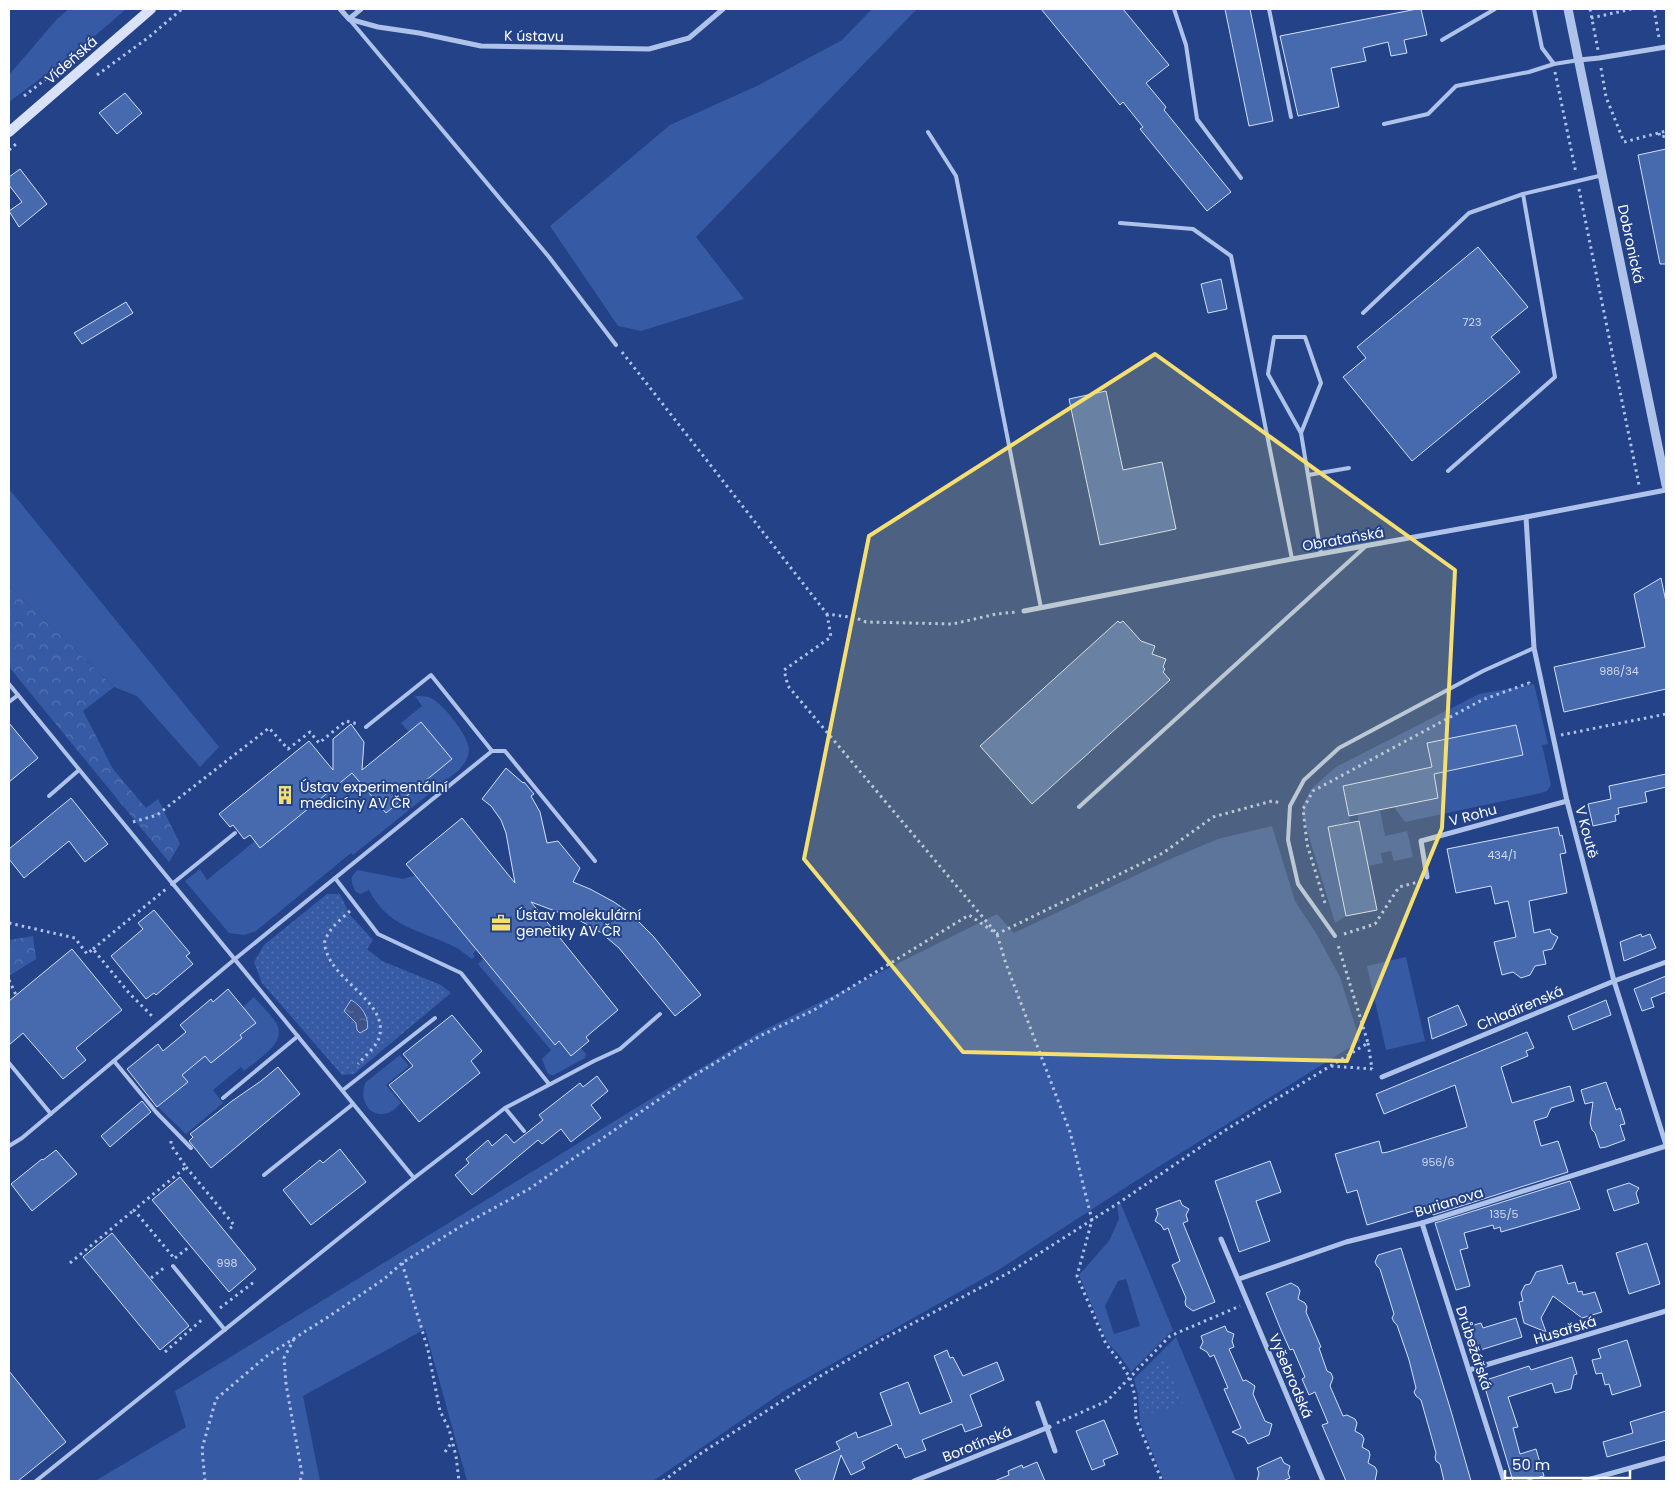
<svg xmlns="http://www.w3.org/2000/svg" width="1675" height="1490" font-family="Poppins,sans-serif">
  <defs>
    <pattern id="forest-crowns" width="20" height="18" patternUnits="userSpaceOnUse" patternTransform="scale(1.25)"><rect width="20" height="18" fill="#375aa5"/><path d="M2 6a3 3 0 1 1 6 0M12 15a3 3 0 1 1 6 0" fill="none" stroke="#5573b2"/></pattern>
    <pattern id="park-dots" width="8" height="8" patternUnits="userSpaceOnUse" patternTransform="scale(1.25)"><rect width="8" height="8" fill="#375aa5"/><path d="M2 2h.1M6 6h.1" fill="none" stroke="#5573b2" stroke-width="1.8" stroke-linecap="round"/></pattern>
    <pattern id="water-ripples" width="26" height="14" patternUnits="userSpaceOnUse" patternTransform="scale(1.25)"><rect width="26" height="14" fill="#3f5589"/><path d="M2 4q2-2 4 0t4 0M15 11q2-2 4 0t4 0" fill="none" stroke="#5c6e9b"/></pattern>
  </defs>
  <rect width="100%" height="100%" fill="#234288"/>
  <!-- grass -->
  <g fill="#375aa5" fill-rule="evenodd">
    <path d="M69 9H126L81 48 9 102V75L57 19Z"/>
    <path d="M872 9H917L696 237 744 299 641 331 618 326 550 226 670 125 759 85 842 40Z"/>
    <path d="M9 489 219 747 200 767 137 696 114 687 9 585Z"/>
    <path d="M1534 684 1548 744 1542 745 1551 785 1547 791 1541 793 1405 822 1394 807 1438 798 1434 774 1523 755 1516 725 1428 743 1432 767 1343 786 1350 822 1328 827 1346 916 1335 923 1303 817V805L1311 789 1336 767 1479 694Z"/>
    <path d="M415 696C421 696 426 696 431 698 443 704 468 735 469 749 469 758 464 764 459 770L353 855 351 853 256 931 244 935 229 933 185 881 200 869 207 880 255 841 261 847 341 782 331 769 345 758 355 776 386 813 451 759 409 732 401 723 422 706Z"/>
    <path d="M1378 808 1380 810 1385 836 1407 831 1413 857 1394 861 1391 851 1381 853 1383 863 1368 866 1357 812Z"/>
    <path d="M1272 826 1295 901 1316 933 1340 977 1360 1041 1131 1184 1000 1269 784 1391 653 1481H467L425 1329 303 1396 320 1481H95L186 1427 175 1391 758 1033 997 914 1014 933 1168 860 1218 839Z"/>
    <path d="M358 870 403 879 416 875 477 949 473 954 475 956 472 959C466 955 460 949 453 946 420 930 387 927 369 890L360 894 355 891C352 881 348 878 358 870Z"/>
    <path d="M1406 957 1425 1041 1386 1050 1367 966Z"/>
    <path d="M484 958 554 1044 569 1033 586 1054 585 1058 554 1075H550L547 1072 542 1059 551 1050 478 964Z"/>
    <path d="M254 997C261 1005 269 1013 275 1021 290 1042 258 1059 244 1071L241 1067 213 1090 223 1103 186 1134 158 1107 188 1082 182 1075 205 1056 211 1062 242 1038 240 1035 255 1023 243 1007Z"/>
    <path d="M400 1055 409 1066 386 1085 401 1103C397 1107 392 1112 388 1113 368 1119 358 1097 366 1082Z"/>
    <path d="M1120 1202 1173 1330 1131 1372 1120 1356 1107 1342 1079 1275 1109 1241 1119 1219 1117 1203ZM1126 1279 1140 1326 1114 1334 1105 1306 1118 1281Z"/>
    <path d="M1176 1337 1236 1481H1164L1140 1423 1138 1395 1134 1379Z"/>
  </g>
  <!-- forest -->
  <g fill="url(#forest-crowns)">
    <path d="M9 585 114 687 83 711 113 769 146 808 158 799 180 844 169 862 9 667Z"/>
    <path d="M33 936 36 959 9 976V940Z"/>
  </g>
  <!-- park -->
  <g fill="url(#park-dots)" fill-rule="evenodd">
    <path d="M327 894H340L350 915 373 940 367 949 382 961 441 985 451 993 354 1074 342 1075 262 983 254 962 264 945ZM355 1002 366 1016 368 1024 357 1030 356 1023 349 1017Z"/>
    <path d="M1164 1355 1183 1405 1143 1415 1138 1380Z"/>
  </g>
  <!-- water -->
  <path fill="url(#water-ripples)" stroke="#a2bbeb" d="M351 1000C361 1005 370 1018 367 1029L360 1033 357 1030 356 1023 344 1011Z"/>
  <!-- building -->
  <g fill="#4769ae" stroke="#d2dff7">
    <path d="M1041 9H1123L1169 65 1146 83 1166 107 1164 110 1231 192 1207 211 1140 129 1143 127 1123 102 1120 105Z"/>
    <path d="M1225 9H1250L1273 121 1249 126Z"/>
    <path d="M1417 9H1421L1427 35 1404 40 1407 53 1391 56 1388 42 1363 48 1366 61 1331 68 1339 107 1298 116 1280 36Z"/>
    <path d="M125 93 142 113 117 134 99 113Z"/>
    <path d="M1666 149V264H1660L1638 155Z"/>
    <path d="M20 169 47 204 19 227 9 211 22 202 9 185V177Z"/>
    <path d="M1478 247 1528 307 1491 337 1520 372 1412 461 1343 377 1366 358 1357 347Z"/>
    <path d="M1221 279 1227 309 1208 313 1201 284Z"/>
    <path d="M126 302 133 313 82 344 74 333Z"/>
    <path d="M1106 391 1123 470 1162 462 1176 529 1100 545 1069 399Z"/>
    <path d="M1661 578 1666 602V689L1564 712 1554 667 1645 647 1634 594Z"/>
    <path d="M1118 621 1120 623 1123 621 1141 641 1155 646 1152 654 1166 659 1163 667 1165 669 1163 672 1170 680 1032 804 980 746Z"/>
    <path d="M421 722 452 759 386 813 352 773 260 848 250 835 244 839 233 825 230 827 219 814 309 741 333 770V739L351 724 364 742 362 770Z"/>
    <path d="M9 723 38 758 9 782Z"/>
    <path d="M1516 725 1523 755 1434 774 1438 798 1349 816 1343 786 1432 767 1427 743Z"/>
    <path d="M506 768 523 783 524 782 534 794 531 796 540 812 547 843 558 841 580 868 573 882 590 889 614 902 630 913 653 936 701 995 675 1016 619 948 600 932 579 920 531 902 618 1010 586 1037 589 1041 571 1056 559 1041 555 1045 406 864 462 818 515 883 506 833 501 820 491 806 482 799Z"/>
    <path d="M1666 774V787L1645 792 1647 802 1618 808 1619 814 1615 815 1616 821 1593 826 1588 804 1611 799 1609 786Z"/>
    <path d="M71 798 108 844 85 862 69 841 24 878 9 859V849Z"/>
    <path d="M1359 821 1377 910 1346 916 1328 827Z"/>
    <path d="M1558 827 1560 836 1562 835 1566 853 1560 854 1567 893 1529 901 1534 933 1550 929 1551 933 1558 937 1552 949 1543 951 1546 964 1535 966 1530 975 1521 978 1513 972 1502 975 1494 942 1516 937 1508 901 1495 904 1491 886 1456 893 1447 849Z"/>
    <path d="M154 910 190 953 186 956 193 964 156 995 154 993 146 999 111 956 143 929 138 923Z"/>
    <path d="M1641 934 1642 937 1650 934 1656 948 1624 961 1620 942Z"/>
    <path d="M72 949 122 1010 76 1048 86 1060 63 1079 23 1033 9 1045V1001Z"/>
    <path d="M1666 976V992L1651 998 1654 1007 1642 1011 1634 989Z"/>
    <path d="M228 989 256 1023 240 1035 242 1038 211 1063 205 1056 182 1075 188 1082 157 1107 127 1069 158 1044 163 1051 186 1032 180 1025 211 999 213 1002Z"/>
    <path d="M1606 1000 1611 1015 1573 1030 1568 1016Z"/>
    <path d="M1458 1005 1467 1025 1432 1039 1428 1018Z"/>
    <path d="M452 1015 482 1051 471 1061 480 1073 419 1122 389 1085 413 1066 403 1054Z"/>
    <path d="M1527 1032 1534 1048 1526 1051 1528 1056 1501 1067 1512 1103 1570 1086 1574 1101 1551 1108 1547 1117 1534 1121 1541 1146 1558 1141 1568 1172 1433 1215 1430 1206 1367 1225 1357 1190 1347 1193 1335 1154 1379 1141 1382 1153 1388 1152 1467 1127 1455 1085 1384 1114 1376 1094Z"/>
    <path d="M278 1067 300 1094 211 1168 189 1141 193 1137 190 1134 232 1101 261 1081Z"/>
    <path d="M597 1076 608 1091 591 1105 601 1118 571 1142 561 1129 542 1144 538 1140 472 1195 455 1175 469 1163 466 1159 488 1140 492 1146 506 1134 514 1143 543 1120 539 1115 580 1083 583 1087Z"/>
    <path d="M1606 1082 1616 1110 1620 1108 1625 1124 1620 1125 1625 1140 1606 1147 1600 1148 1595 1133 1592 1130 1590 1123 1593 1102 1585 1104 1581 1090Z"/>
    <path d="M142 1101 151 1112 110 1147 101 1136Z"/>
    <path d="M340 1149 366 1182 311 1225 283 1190 320 1160 323 1163Z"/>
    <path d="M56 1150 77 1174 32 1211 11 1184 42 1159 43 1160Z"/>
    <path d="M1270 1161 1281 1192 1256 1201 1270 1241 1239 1252 1215 1181Z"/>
    <path d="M180 1177 256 1269 229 1292 152 1200Z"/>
    <path d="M1570 1181 1580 1209 1501 1232 1500 1227 1494 1229 1493 1225 1464 1233 1468 1248 1460 1250 1470 1286 1456 1290 1435 1223Z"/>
    <path d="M1629 1183 1639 1188 1636 1193 1639 1203 1614 1211 1607 1190Z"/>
    <path d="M1180 1200 1182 1205 1189 1209 1186 1215 1188 1221 1183 1223 1215 1302 1193 1311 1186 1306 1185 1302 1186 1298 1172 1265 1180 1261 1168 1228 1164 1230 1161 1225 1155 1221 1158 1214 1156 1209Z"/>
    <path d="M112 1233 189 1326 160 1350 83 1257Z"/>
    <path d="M1647 1243 1660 1284 1629 1294 1616 1253Z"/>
    <path d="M1401 1248 1451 1411 1471 1481H1444L1440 1464 1436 1461 1435 1457 1436 1453 1421 1400 1416 1396 1414 1392 1416 1388 1409 1360 1397 1325 1394 1322 1392 1318 1394 1314 1380 1269 1377 1266 1375 1262 1378 1255Z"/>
    <path d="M1562 1265 1568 1284 1575 1282 1578 1292 1582 1291 1583 1295 1595 1292 1602 1312 1582 1318 1553 1296 1541 1318 1546 1332 1524 1323 1519 1302 1523 1301 1521 1293 1525 1285 1530 1284 1536 1272Z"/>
    <path d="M1291 1283 1298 1287 1300 1291 1298 1299 1305 1303 1307 1307 1306 1312 1321 1347 1319 1348 1327 1371 1331 1373 1333 1378 1330 1386 1343 1416 1347 1415 1355 1419 1357 1423 1355 1431 1362 1435 1364 1439 1362 1447 1369 1451 1370 1455 1368 1463 1375 1467 1377 1471 1375 1481H1346L1322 1425 1328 1423 1315 1392 1309 1395 1302 1379 1305 1377 1293 1349 1290 1350 1281 1330 1266 1293Z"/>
    <path d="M1516 1318 1522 1337 1474 1352 1467 1327 1481 1323 1483 1328Z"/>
    <path d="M1225 1326 1227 1331 1234 1334 1232 1341 1234 1347 1229 1349 1243 1381 1246 1380 1255 1386 1253 1394 1265 1421 1272 1424 1269 1435 1248 1444 1245 1438 1232 1432 1241 1428 1224 1389 1228 1388 1214 1355 1210 1357 1207 1352 1200 1348 1203 1342 1201 1336Z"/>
    <path d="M1627 1340 1641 1386 1612 1395 1609 1384 1605 1385 1602 1373 1596 1374 1592 1360 1601 1358 1598 1349Z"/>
    <path d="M947 1350 950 1358 953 1357 963 1376 997 1362 1004 1380 970 1395 982 1426 965 1432 962 1424 922 1440 926 1450 905 1458 901 1448 899 1449 897 1444 862 1462 865 1468 851 1475 841 1455 833 1481H801L795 1470 840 1449 836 1442 856 1432 858 1438 892 1425 880 1393 908 1382 920 1414 952 1402 934 1356Z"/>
    <path d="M1572 1357 1577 1374 1574 1375 1571 1389 1555 1393 1552 1383 1508 1397 1518 1427 1513 1428 1520 1454 1536 1449 1544 1476 1524 1481H1513L1483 1381 1529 1366 1531 1370Z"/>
    <path d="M9 1371 66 1442 18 1481H9Z"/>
    <path d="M1666 1411V1440L1607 1457 1603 1442 1633 1433 1630 1422Z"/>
    <path d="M1104 1420 1118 1454 1103 1460 1105 1465 1092 1470 1076 1431Z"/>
    <path d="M1281 1457 1284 1463 1290 1466 1288 1473 1290 1478 1283 1481H1257L1259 1473 1257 1468Z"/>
    <path d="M1037 1462 1045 1481H994L1009 1475 1008 1471 1022 1465 1023 1468Z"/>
  </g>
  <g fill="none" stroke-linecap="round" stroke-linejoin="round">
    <!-- path -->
    <g stroke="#aec2ea" stroke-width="3" stroke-dasharray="2.5 4" stroke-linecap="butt">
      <path d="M1590 9 1598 50"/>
      <path d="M1654 9 1659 38"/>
      <path d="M1591 18 1632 9"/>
      <path d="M1601 68 1606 97 1624 142 1666 131"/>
      <path d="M1555 72 1576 173"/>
      <path d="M97 75 149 37 182 9"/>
      <path d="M24 96 63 66"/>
      <path d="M1659 133 1660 137 1666 136"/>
      <path d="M9 150 16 144"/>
      <path d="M1579 189 1639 485"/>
      <path d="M622 352 827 614 856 618 866 622 953 624 996 614 1016 612"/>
      <path d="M827 614 831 637 784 670 788 686 997 934 1006 964 1070 1132 1092 1220 1077 1276 1106 1344 1120 1362 1130 1378 1135 1396 1136 1419 1162 1481"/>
      <path d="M1561 735 1666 714"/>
      <path d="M133 822 157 815 269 728 288 749 310 732 319 743 346 721 358 724"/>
      <path d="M1325 903 1307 844 1303 809 1313 791 1482 700 1529 683 1530 687"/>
      <path d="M350 911C342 918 332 926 327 936 324 941 324 945 326 950 334 982 390 1003 379 1038 376 1047 364 1057 358 1064"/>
      <path d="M9 923 75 938 87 954 93 949 129 993 153 1017"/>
      <path d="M1344 934 1375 924 1399 887 1418 882"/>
      <path d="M93 949 166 889"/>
      <path d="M9 980 16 995"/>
      <path d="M1368 1043 1372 1069"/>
      <path d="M1331 1066 1372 1069 1374 1071"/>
      <path d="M171 1141V1145L186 1167 134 1210 174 1258"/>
      <path d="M186 1167 234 1225 227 1231"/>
      <path d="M175 1258 189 1247"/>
      <path d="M70 1263 134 1210"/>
      <path d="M402 1263 428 1350 440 1411 449 1429 456 1456 459 1481"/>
      <path d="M151 1278 165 1267"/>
      <path d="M220 1308 254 1282"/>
      <path d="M294 1339 284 1358 286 1384 302 1474 300 1481"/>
      <path d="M165 1352 204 1318"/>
      <path d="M1057 1423 1107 1401 1170 1336 1240 1306"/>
      <path d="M445 1452 452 1442"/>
      <path d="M205 1481 202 1449 216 1399 268 1355 328 1317 384 1279 402 1263 463 1225 529 1189 690 1078 760 1036 814 1010 969 915 997 934 1163 853 1213 817 1272 801 1281 803"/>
      <path d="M663 1481 700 1454 822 1375 885 1338 1010 1272 1117 1204 1224 1131 1368 1043 1338 945"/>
    </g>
    <!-- service -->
    <g stroke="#aec2ea" stroke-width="4">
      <path d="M1174 9 1186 45 1197 119 1241 178"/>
      <path d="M1269 9 1291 117"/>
      <path d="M1534 9 1542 48 1554 64"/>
      <path d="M350 20 549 257 616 345"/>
      <path d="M1442 40 1495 9"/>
      <path d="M1384 124 1428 114 1456 86 1529 72 1554 64 1579 60"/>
      <path d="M928 132 956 176 1041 608"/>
      <path d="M1120 223 1193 229 1231 256 1292 559"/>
      <path d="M1363 313 1469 213 1523 194 1603 175"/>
      <path d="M1301 433 1268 374 1274 337H1305L1321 383 1301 433 1321 554"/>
      <path d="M1448 471 1555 377 1523 194"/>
      <path d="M1308 475 1349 468"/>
      <path d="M9 684 414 1178"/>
      <path d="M9 702 18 695"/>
      <path d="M492 751H505L595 861"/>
      <path d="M49 796 79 770"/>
      <path d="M1079 807 1366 546"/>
      <path d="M335 878 378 934 461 973 549 1084"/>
      <path d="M172 884 235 833"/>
      <path d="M1335 936 1298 884 1288 840 1290 806 1304 780 1339 748 1483 671 1534 648"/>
      <path d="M114 1061 156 1112 191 1148"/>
      <path d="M9 1063 51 1114"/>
      <path d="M343 1090 435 1018"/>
      <path d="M223 1098 298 1036"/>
      <path d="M505 1108 524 1131"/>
      <path d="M9 1146 22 1138 235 959 492 751 431 675 366 727"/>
      <path d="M264 1175 353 1104"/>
      <path d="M173 1266 225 1330"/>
      <path d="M36 1481 414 1178 505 1108 594 1061 620 1049 660 1014"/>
    </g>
    <!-- minor -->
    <g stroke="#aec2ea" stroke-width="5">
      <path d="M340 9 349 19 378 27 419 33 481 46 649 49 689 38 723 9"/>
      <path d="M349 19 361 9"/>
      <path d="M1579 60 1599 58 1666 47"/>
      <path d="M1526 517 1534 648 1567 801 1614 981 1666 1145"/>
      <path d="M1024 611 1292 559 1526 517 1666 490"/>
      <path d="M1427 877 1421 841 1567 801"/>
      <path d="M1382 1077 1614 981 1666 962"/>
      <path d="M1422 1223 1504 1481"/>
      <path d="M1221 1239 1323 1481"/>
      <path d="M1239 1279 1346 1242 1422 1223 1666 1146"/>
      <path d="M1469 1370 1666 1311"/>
      <path d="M1038 1403 1055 1451"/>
      <path d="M914 1481 1049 1427"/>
      <path d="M1584 1481 1666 1458"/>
    </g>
    <!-- tertiary -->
    <path stroke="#aec2ea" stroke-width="9" d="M1568 9 1666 485"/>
    <!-- secondary -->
    <path stroke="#d9e2f8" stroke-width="10" d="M9 132 151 9"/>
  </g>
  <!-- marked area -->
  <path fill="#f5df71" fill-opacity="0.2" stroke="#f5df71" stroke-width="4" stroke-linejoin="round" d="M1155 354 1455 570 1442 828 1347 1061 963 1052 804 859 869 536Z"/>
  <!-- icons -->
  <defs>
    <g id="building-bare" transform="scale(1.5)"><path d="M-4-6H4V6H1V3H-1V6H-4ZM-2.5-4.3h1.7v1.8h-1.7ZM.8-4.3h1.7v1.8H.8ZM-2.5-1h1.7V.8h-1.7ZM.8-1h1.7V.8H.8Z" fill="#f5df71" stroke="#234288" stroke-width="2.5" paint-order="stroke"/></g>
    <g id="office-bare" transform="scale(1.5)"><path d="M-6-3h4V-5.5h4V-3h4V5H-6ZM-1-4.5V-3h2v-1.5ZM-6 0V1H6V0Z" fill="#f5df71" stroke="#234288" stroke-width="2.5" paint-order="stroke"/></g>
  </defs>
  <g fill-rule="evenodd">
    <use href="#building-bare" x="285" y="795"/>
    <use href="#office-bare" x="501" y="923"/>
  </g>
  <g text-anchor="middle" stroke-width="4" stroke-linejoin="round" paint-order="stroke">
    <!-- number labels -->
    <g font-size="11" fill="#d1daeb">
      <text x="1472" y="326">723</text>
      <text x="1619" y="675">986/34</text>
      <text x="1502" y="859">434/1</text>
      <text x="1438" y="1166">956/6</text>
      <text x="1504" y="1218">135/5</text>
      <text x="227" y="1267">998</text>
    </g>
    <!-- street labels -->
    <g font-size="14" fill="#fff" stroke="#234288">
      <text transform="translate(534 36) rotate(1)" y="5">K ústavu</text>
      <text transform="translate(71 60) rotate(-41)" y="5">Vídeňská</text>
      <text transform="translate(1631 244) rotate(78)" y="5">Dobronická</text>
      <text transform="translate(1343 539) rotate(-10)" y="5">Obrataňská</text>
      <text transform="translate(1473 815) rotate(-15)" y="5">V Rohu</text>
      <text transform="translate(1587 832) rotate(75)" y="5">V Koutě</text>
      <text transform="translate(1520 1008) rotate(-23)" y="5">Chladírenská</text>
      <text transform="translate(1449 1202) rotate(-17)" y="5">Burianova</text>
      <text transform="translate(1565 1330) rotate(-17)" y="5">Husařská</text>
      <text transform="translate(1474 1348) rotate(72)" y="5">Drůbežářská</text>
      <text transform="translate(1291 1376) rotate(67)" y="5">Vyšebrodská</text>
      <text transform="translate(977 1444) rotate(-22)" y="5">Borotínská</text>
    </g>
    <!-- poi labels -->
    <g font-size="14" fill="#fff" stroke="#234288" text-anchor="start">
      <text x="300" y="792">Ústav experimentální<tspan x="300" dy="16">medicíny AV ČR</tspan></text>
      <text x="516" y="920">Ústav molekulární<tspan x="516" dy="16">genetiky AV ČR</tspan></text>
    </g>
  </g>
  <!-- border -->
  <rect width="1675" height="1490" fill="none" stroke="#ffffff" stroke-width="20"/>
  <!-- scale -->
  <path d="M1505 1470v8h125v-8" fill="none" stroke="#ffffff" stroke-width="2.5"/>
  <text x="1512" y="1470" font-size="15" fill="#ffffff" stroke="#234288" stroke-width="4" paint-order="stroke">50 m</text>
</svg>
